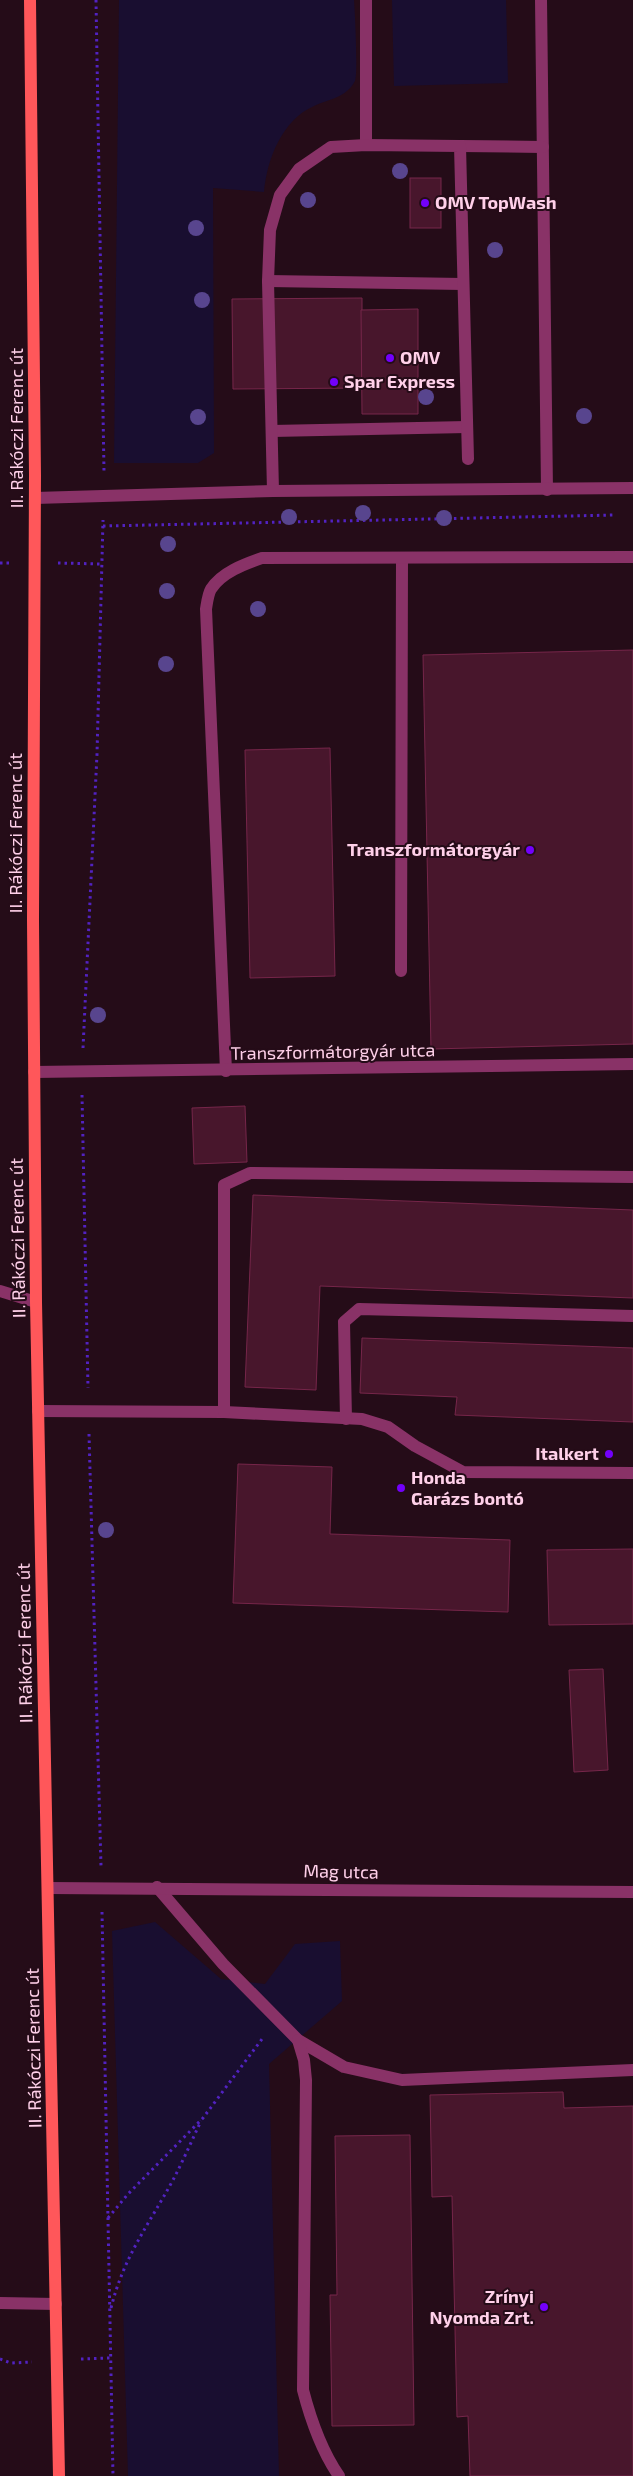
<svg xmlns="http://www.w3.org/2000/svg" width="633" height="2476" font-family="'Exo 2',sans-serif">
  <rect width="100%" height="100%" fill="#250c18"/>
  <!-- green -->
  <g fill="#190e30">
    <path d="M119 0H354C355 12 358 74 355 81 346 98 329 99 314 106 282 120 267 159 264 192L213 188 214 453 198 463H114Z"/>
    <path d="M392 0H506L508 83 394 86Z"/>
    <path d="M155 1922 221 1979 265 1984 295 1944 340 1941 342 2001 269 2064 279 2476H128L112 1931Z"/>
  </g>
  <!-- building -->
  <g fill="#48162c" stroke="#76264a">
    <rect x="410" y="178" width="31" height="50"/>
    <path d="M362 298V388L233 389 232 299Z"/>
    <path d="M418 309V414H362L361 310Z"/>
    <path d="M633 650V1044L431 1049 423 655Z"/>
    <path d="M330 748 335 976 250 978 245 750Z"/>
    <path d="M245 1106 247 1162 194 1164 192 1108Z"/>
    <path d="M253 1195 633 1210V1298L320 1286 316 1390 245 1387Z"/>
    <path d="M362 1338 633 1348V1422L455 1415 457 1397 360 1393Z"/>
    <path d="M238 1464 332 1467 330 1534 510 1540 508 1612 233 1603Z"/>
    <path d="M633 1549V1624L549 1625 547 1550Z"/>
    <path d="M603 1669 608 1770 574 1772 569 1670Z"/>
    <path d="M563 2092 564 2108 633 2106V2476H470L468 2416 457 2417 452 2196 432 2197 430 2095Z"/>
    <path d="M410 2135 414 2425 332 2426 330 2295H337L335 2136Z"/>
  </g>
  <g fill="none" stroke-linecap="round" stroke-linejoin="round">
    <!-- path -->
    <g stroke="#5222c1" stroke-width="3" stroke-dasharray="2.5 4" stroke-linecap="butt">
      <path d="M96 0 104 471"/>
      <path d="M103 526 615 515"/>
      <path d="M0 563H9"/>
      <path d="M58 563 102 564"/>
      <path d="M83 1048 97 754 103 520"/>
      <path d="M82 1095 88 1388"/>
      <path d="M89 1434 101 1866"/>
      <path d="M102 1912 113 2476"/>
      <path d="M108 2218 128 2194 203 2118 262 2039"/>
      <path d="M111 2308C124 2256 148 2226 173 2180 183 2161 192 2140 201 2121"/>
      <path d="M0 2359 11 2363 32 2362"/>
      <path d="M81 2359 110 2358"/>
    </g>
    <!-- minor -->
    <g stroke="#893267" stroke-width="12">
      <path d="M541 0 547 490"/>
      <path d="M366 145V0"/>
      <path d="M460 146 543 147"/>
      <path d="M268 281 463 284"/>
      <path d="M272 431 467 427"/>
      <path d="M273 491 268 281 270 230 280 195 299 169 331 147 366 145 460 146 468 459"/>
      <path d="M35 498 273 491 633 488"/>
      <path d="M401 971 402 558"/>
      <path d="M226 1071 206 609C207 603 208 594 211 589 222 572 245 564 262 558L633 557"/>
      <path d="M34 1072 633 1064"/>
      <path d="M0 1291 36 1302"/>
      <path d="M38 1411 224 1412 362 1419 388 1427 415 1446 463 1472 633 1473"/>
      <path d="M224 1412V1185L250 1173 633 1177"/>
      <path d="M346 1419 344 1322 359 1309 633 1316"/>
      <path d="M157 1887 223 1964 298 2040 344 2067 402 2080 633 2070"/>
      <path d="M48 1888 633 1892"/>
      <path d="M298 2040 304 2060 306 2080 303 2390C311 2421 321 2450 339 2476"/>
      <path d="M0 2303 56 2304"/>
    </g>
    <!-- major -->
    <path stroke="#ff575a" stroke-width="12" d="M30 0 35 475 33 920 36 1302 59 2476"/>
  </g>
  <!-- trees -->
  <g fill="#58458e">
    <circle cx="400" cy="171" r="8"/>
    <circle cx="308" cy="200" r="8"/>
    <circle cx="196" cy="228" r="8"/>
    <circle cx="495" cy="250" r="8"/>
    <circle cx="202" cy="300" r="8"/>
    <circle cx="426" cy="397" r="8"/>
    <circle cx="584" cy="416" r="8"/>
    <circle cx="198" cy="417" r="8"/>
    <circle cx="363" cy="513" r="8"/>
    <circle cx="289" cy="517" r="8"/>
    <circle cx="444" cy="518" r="8"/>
    <circle cx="168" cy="544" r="8"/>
    <circle cx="167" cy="591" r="8"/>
    <circle cx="258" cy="609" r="8"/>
    <circle cx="166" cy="664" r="8"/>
    <circle cx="98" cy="1015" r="8"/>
    <circle cx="106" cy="1530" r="8"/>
  </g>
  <!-- markers -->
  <g fill="#7300fb" stroke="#250c18" stroke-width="2">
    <circle cx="425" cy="203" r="5"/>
    <circle cx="390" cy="358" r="5"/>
    <circle cx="334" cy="382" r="5"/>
    <circle cx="530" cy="850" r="5"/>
    <circle cx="609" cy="1454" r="5"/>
    <circle cx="401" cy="1488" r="5"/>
    <circle cx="544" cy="2307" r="5"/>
  </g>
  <g text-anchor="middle" stroke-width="4" stroke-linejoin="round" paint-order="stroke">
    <!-- poi labels -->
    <g font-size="18" font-weight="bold" fill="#ffd0e9" stroke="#250c18" text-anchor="start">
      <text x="435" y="209">OMV TopWash</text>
      <text x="400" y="364">OMV</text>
      <text x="344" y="388">Spar Express</text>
      <text x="520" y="856" text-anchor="end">Transzformátorgyár</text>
      <text x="599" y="1460" text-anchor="end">Italkert</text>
      <text x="411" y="1484">Honda<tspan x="411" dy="21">Garázs bontó</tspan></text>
      <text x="534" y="2303" text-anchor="end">Zrínyi<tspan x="534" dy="21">Nyomda Zrt.</tspan></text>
    </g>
    <!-- street labels -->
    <g font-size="18" fill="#ffd0e9" stroke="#250c18">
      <text transform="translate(17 428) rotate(-90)" y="6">II. Rákóczi Ferenc út</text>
      <text transform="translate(16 833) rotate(-90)" y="6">II. Rákóczi Ferenc út</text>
      <text transform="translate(333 1052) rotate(-1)" y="6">Transzformátorgyár utca</text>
      <text transform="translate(18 1238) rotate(-91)" y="6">II. Rákóczi Ferenc út</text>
      <text transform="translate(25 1643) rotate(-91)" y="6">II. Rákóczi Ferenc út</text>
      <text transform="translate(341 1872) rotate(1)" y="6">Mag utca</text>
      <text transform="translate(34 2048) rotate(-91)" y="6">II. Rákóczi Ferenc út</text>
    </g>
  </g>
</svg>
